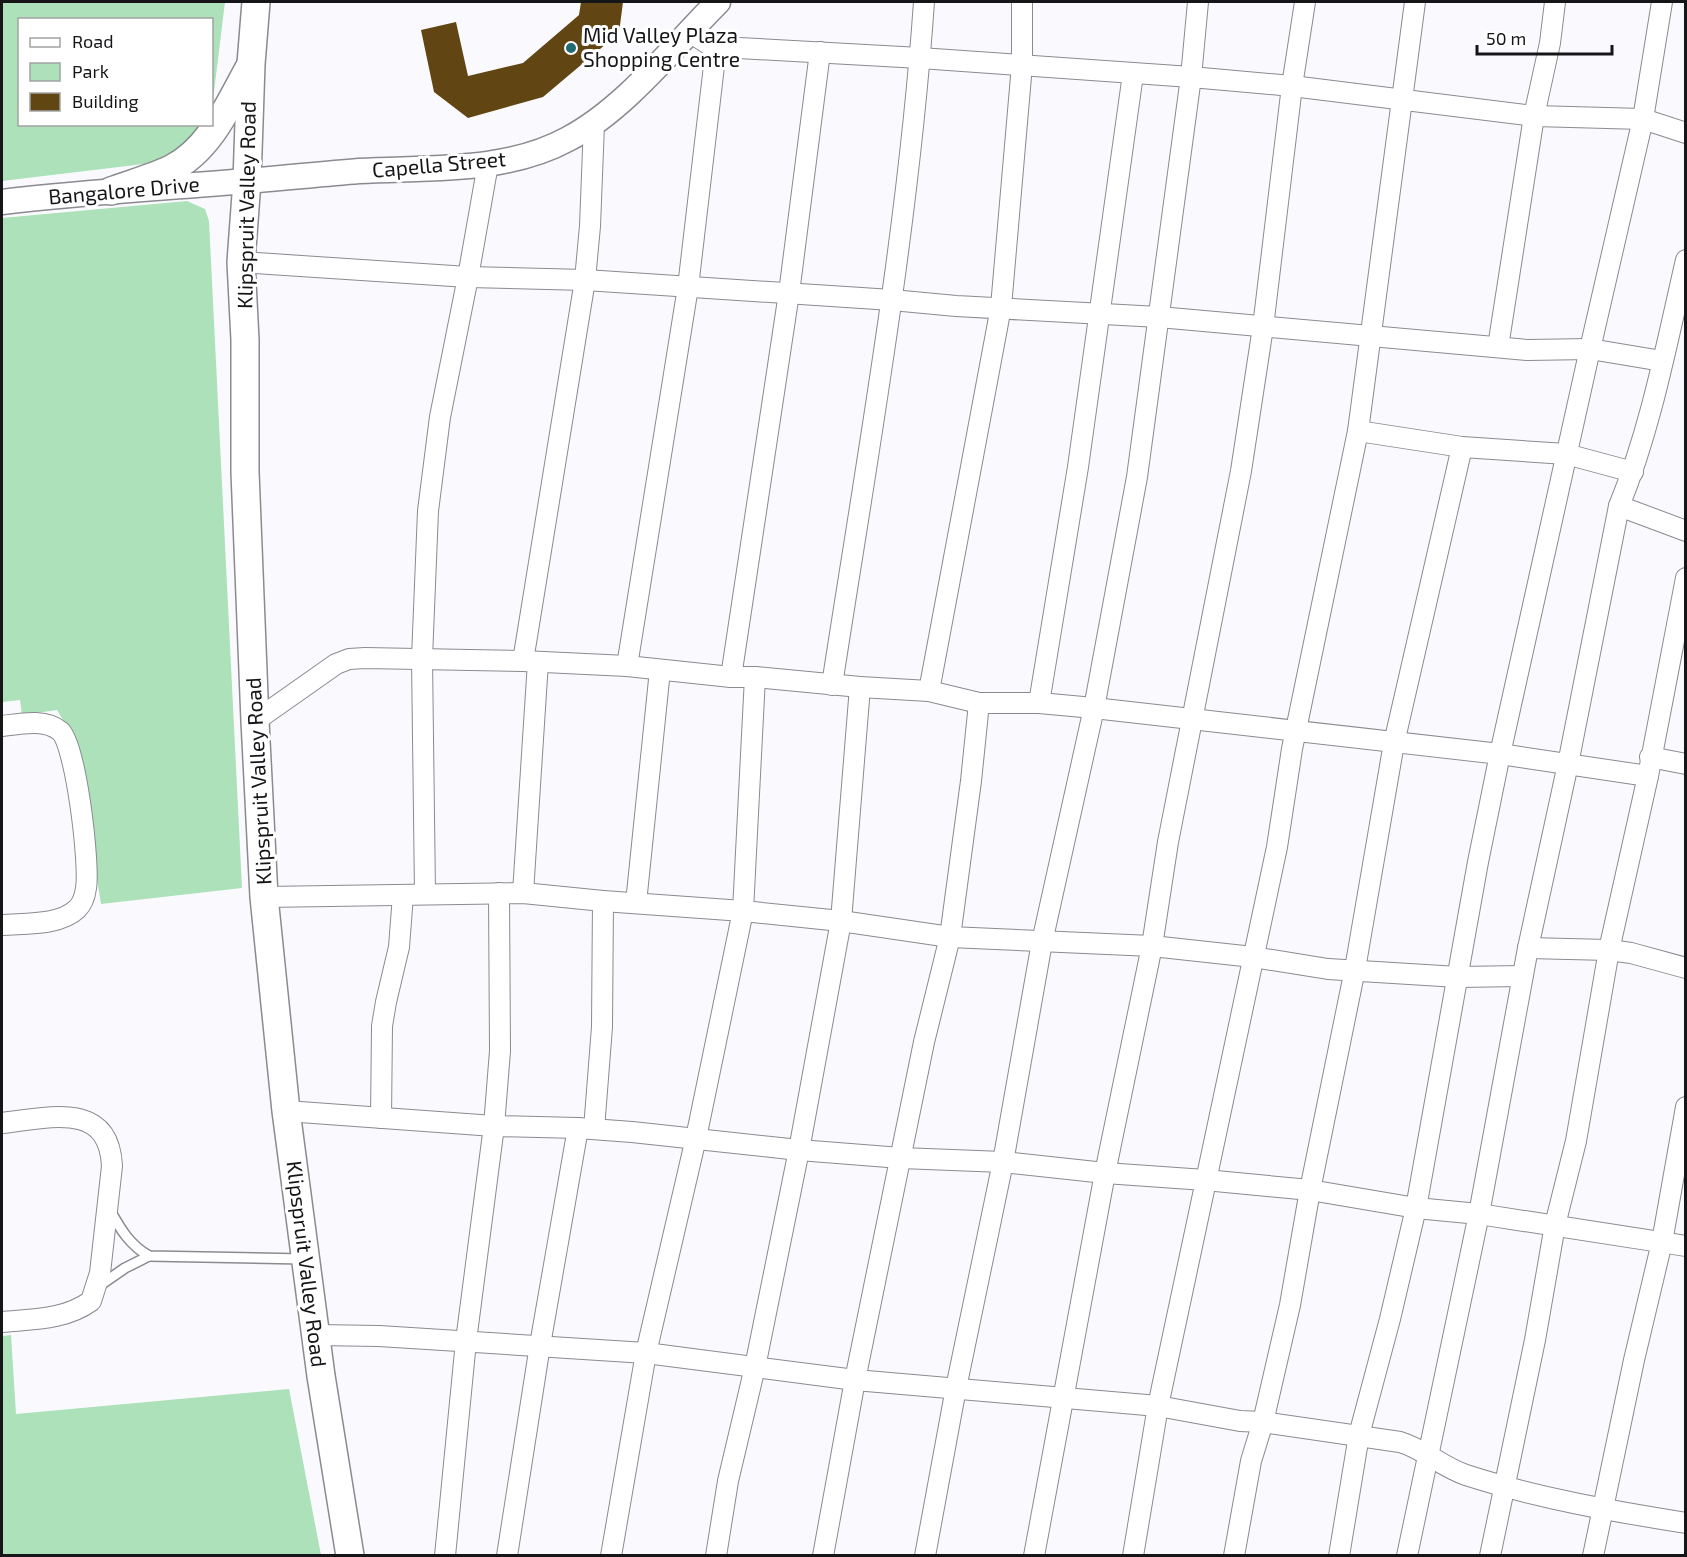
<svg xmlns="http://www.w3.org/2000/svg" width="1687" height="1557" font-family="'Exo 2',sans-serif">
  <rect width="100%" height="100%" fill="#fafafe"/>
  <!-- green -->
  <g fill="#ace1b9">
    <path d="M2 2H225L212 108V20H20V124L207 125 190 147 152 163 2 181Z"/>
    <path d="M187 201 205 209 209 221 242 888 101 904 74 738 57 710 22 715 20 700 2 702V218Z"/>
    <path d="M11 1335 16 1414 289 1389 321 1555H2V1336Z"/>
  </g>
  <!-- building -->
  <path fill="#614614" d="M581 2H623L619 33 543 97 468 118 434 92 421 30 456 22 468 76 523 63 579 15Z"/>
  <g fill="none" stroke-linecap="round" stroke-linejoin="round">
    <!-- service casing -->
    <g stroke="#8a8a90" stroke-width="12">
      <g id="service">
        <path d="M111 1212C121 1230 130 1245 149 1256L303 1259"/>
        <path d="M99 1286 125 1268 149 1256"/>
      </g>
    </g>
    <!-- minor casing -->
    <g stroke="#8a8a90" stroke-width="22">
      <g id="minor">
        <path d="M716 49 739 48 920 58 1191 77 1292 86 1534 116 1643 119 1686 133"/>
        <path d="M241 262 468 277 585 280 892 300 956 306 1159 317 1527 350 1590 349 1662 361"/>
        <path d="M1498 347 1534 116 1550 43 1555 2"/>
        <path d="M1358 431 1462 447 1566 454 1633 472"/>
        <path d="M1619 506 1686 531"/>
        <path d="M523 661 585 280 590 226 594 124"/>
        <path d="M627 666 688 287 716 49 688 31"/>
        <path d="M731 677 789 293 820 52"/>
        <path d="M832 685C867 458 908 231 924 2"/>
        <path d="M929 691 1001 307 1022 65V2"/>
        <path d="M1039 703 1078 467 1133 74"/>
        <path d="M255 721 336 664 349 659 365 658 523 661 627 666 731 677H755L860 687 929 691 979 703H1039L1094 708 1500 754 1648 776"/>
        <path d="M2 726C19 724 45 718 60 731 76 744 90 865 86 888 85 896 83 903 77 909 59 926 24 923 2 925"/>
        <path d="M1650 757 1686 764"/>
        <path d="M523 893 538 662"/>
        <path d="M425 894 422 658 428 511 440 417 468 277 488 164"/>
        <path d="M264 897 523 893 603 901 743 911 841 921 950 937 1152 946 1253 957 1328 969 1458 977 1522 976"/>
        <path d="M636 903 660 670"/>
        <path d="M1528 948 1609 950 1631 953 1686 968"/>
        <path d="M286 1111 494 1126 578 1128 632 1132 799 1150 901 1158 1003 1162 1105 1173 1205 1180 1310 1190 1416 1208 1479 1214 1686 1246"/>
        <path d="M381 1118 382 1026 386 1002 399 947 403 895"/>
        <path d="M2 1123C47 1118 109 1100 112 1166L100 1273 91 1301C65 1320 32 1319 2 1322"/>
        <path d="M594 1129 602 1027 603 901"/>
        <path d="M316 1335 379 1336 646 1353 855 1380 1158 1406 1240 1421 1263 1422 1400 1442C1424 1449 1442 1467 1466 1475 1537 1498 1611 1511 1686 1523"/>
        <path d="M445 1556 466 1341 494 1126 500 1051 499 893"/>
        <path d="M507 1556 540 1345 578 1128"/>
        <path d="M611 1556 646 1353 696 1138 743 911 755 677"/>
        <path d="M716 1556 728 1481 755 1367 799 1150 841 921 860 687"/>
        <path d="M823 1556 855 1380 924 1042 950 937 971 781 979 703"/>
        <path d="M925 1556 956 1388 1003 1162 1042 942 1094 708 1137 477 1191 77 1198 2"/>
        <path d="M1034 1556 1105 1173 1152 946 1168 842 1241 471 1263 327 1292 86 1305 2"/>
        <path d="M1133 1556 1158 1406 1277 847 1292 749 1358 431 1415 2"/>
        <path d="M1234 1556 1251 1461 1263 1422 1290 1305 1310 1190 1355 969 1394 743 1462 447"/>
        <path d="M1339 1556 1359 1435 1390 1319 1416 1208 1478 862 1500 754 1590 349 1643 119 1662 2"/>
        <path d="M1407 1556 1479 1214 1528 948 1568 764 1619 506C1651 428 1667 342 1686 260"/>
        <path d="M1490 1556 1535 1340 1555 1225 1576 1141 1609 950 1648 776 1686 578"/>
        <path d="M1593 1556 1634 1360 1662 1242 1686 1107"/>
      </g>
    </g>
    <!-- tertiary casing -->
    <g stroke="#8a8a90" stroke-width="27">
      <path id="tertiary" d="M2 202C83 192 164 188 246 181 284 178 321 174 359 171 428 167 506 173 568 139 625 109 673 47 718 2"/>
    </g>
    <!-- secondary casing -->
    <g stroke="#8a8a90" stroke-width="30">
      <g id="secondary">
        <path d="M256 2 251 64 247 181 241 262 245 340V472L255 721 264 897 286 1111 321 1376 350 1556"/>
        <path d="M111 191C130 184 152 178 171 169 210 150 229 104 249 68"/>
      </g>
    </g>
    <!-- service -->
    <use href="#service" stroke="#fff" stroke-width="9"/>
    <!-- minor -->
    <use href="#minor" stroke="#fff" stroke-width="20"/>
    <!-- tertiary -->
    <use href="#tertiary" stroke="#fff" stroke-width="24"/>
    <!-- secondary -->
    <use href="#secondary" stroke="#fff" stroke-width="27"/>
  </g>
  <!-- markers -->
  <circle fill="#206c73" stroke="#fff" stroke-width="2" cx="571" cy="48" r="6"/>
  <g text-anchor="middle" stroke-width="6" stroke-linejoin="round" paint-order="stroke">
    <!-- poi labels -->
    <g font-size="21" fill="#161619" stroke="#fff" text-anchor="start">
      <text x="583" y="43">Mid Valley Plaza<tspan x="583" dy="24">Shopping Centre</tspan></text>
    </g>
    <!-- street labels -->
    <g font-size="21" fill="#161619" stroke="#fff">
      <text transform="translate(439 165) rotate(-5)" y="7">Capella Street</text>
      <text transform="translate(124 191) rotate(-5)" y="7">Bangalore Drive</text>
      <text transform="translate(247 205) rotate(-89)" y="7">Klipspruit Valley Road</text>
      <text transform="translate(259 781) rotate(-93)" y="7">Klipspruit Valley Road</text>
      <text transform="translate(306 1264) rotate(83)" y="7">Klipspruit Valley Road</text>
    </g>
  </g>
  <!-- border -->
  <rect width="1687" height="1557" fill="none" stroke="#161619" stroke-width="6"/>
  <!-- legend -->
  <rect x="18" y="18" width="195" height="108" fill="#ffffff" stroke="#a2a2a3" stroke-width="1.5"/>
  <rect x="30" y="38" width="30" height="9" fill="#ffffff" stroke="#a2a2a3" stroke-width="1.5"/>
  <text x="72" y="48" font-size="18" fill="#161619">Road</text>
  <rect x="30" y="63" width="30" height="18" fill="#ace1b9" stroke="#a2a2a3" stroke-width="1.5"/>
  <text x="72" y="78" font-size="18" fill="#161619">Park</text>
  <rect x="30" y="93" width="30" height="18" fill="#614614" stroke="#a2a2a3" stroke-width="1.5"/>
  <text x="72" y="108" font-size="18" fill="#161619">Building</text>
  <!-- scale -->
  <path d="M1477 45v9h135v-9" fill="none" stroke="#161619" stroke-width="3"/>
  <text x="1486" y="45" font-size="18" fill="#161619" stroke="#ffffff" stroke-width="4.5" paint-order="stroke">50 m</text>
</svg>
